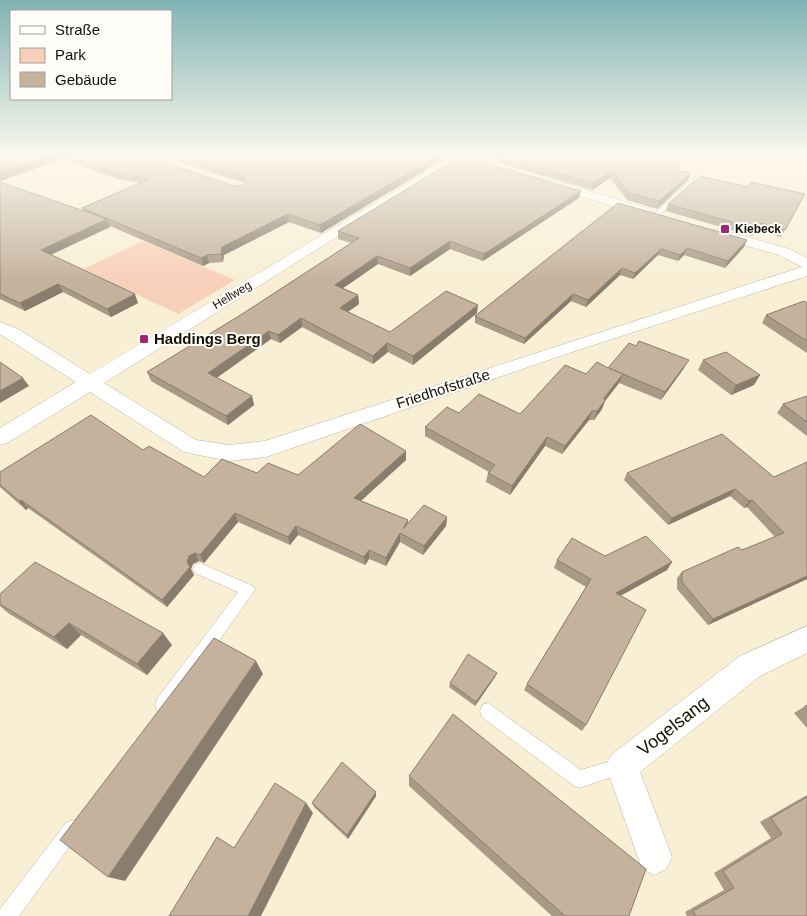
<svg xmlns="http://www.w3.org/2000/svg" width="807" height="916" font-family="Helvetica,sans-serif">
  <rect width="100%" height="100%" fill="#f8efd5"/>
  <!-- green -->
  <path fill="#f8d0ba" d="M143 241 235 280 178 314 83 269Z"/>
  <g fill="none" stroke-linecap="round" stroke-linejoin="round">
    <!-- lane casing -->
    <g stroke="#beb69d" stroke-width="1">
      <g id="lane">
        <path d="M696 176 701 177 658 216H654V214Z"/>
        <path d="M200 563 253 586 255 590 169 711 163 713 157 711 155 705 157 699 238 592 195 573 193 569 195 565Z"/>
        <path d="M488 703 581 770 621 758 627 760 629 766 627 772 579 788 573 785 482 717 480 711 482 705Z"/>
        <path d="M72 820 78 823 81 829 78 835 19 916H0V909L66 823Z"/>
      </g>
    </g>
    <!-- street casing -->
    <g stroke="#beb69d" stroke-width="1">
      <g id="street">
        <path d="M457 154H469L104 383 196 440 229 445 265 441 802 267 779 255 713 236 711 233 713 230H723L789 249 807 258V276L572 352 266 457 229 461 184 452 90 392 7 443 0 445V428L76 382 0 334V322L18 329 90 374Z"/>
        <path d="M552 180 649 209 651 212 645 216 548 186 546 184 548 182Z"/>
        <path d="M807 626V653L760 676 640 772 672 857 666 869 654 875 642 869 606 766 611 755 740 656Z"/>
      </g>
    </g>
    <!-- lane -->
    <use href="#lane" fill="#fff" fill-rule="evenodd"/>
    <!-- street -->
    <use href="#street" fill="#fff" fill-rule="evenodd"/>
  </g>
  <!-- wall -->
  <g fill="#a99987">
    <path d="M13 154H139L234 186H242L245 183 153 154H445L444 159 321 233 289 222 224 255 223 262 209 263 203 266 110 226V227L51 255 138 303 111 317 63 292 25 311 0 299V182L84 211 82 208 139 183 117 179 62 159 0 181V157Z"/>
    <path d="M470 154H681L678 171 691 173 688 180 657 209 627 200 610 178 592 190 471 155Z"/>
    <path d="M776 154H807V160Z"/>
    <path d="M748 187 805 194 781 237 758 230 752 236 666 211 668 204Z"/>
    <path d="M579 198 483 261 450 249 410 276 378 264 343 288 358 295 359 304 347 312 390 332 477 313 413 365 388 352 373 364 302 327 280 343 271 339 216 378 252 396 254 405 228 425 151 381 147 372 239 316 351 243 338 239V231Z"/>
    <path d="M618 203 744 247 725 268 684 255 678 261 658 255 633 279 620 275 586 307 571 301 524 344 475 323V316Z"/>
    <path d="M807 303V353L762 323 766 315Z"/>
    <path d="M703 360 760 375 754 385 731 395 698 370Z"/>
    <path d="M608 368H684L661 400 619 383 605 401 602 409 594 420H589L562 454 545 446 510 495 486 482 488 473 489 472 425 436V427L459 413 520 414 586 374Z"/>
    <path d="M807 396V436L777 413 783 404Z"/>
    <path d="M143 450 204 477 257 473 298 475 406 451V460L361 501 408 520V523L447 517 446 526 423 555 400 542 386 566 369 559 365 565 298 535 290 545 238 522 204 563 199 561 193 564 191 569 194 575 167 607 28 508 26 510 0 487V472Z"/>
    <path d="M627 473 774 477 807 579 708 625 677 589V578L682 572 742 550 775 537 747 507 744 508 730 496 668 525 624 480Z"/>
    <path d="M605 556 672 562 667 570 620 596 586 725 582 731 524 690 527 684 586 587 554 568 557 560Z"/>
    <path d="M0 594 172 645 147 675 81 635 67 649 8 613 0 606Z"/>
    <path d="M497 673 495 677 475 706 449 687 450 683Z"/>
    <path d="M807 705V728L794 713Z"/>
    <path d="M409 776 629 916H552L409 786Z"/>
    <path d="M376 792V796L348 839 314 807 312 803Z"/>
    <path d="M807 795V916H687L685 912 724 890 714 873 771 838 760 822Z"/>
  </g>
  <!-- shaded-wall -->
  <g fill="#897d6e">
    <path d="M54 154H60L62 159 0 181V173Z"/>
    <path d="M441 154H445L444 159 321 233 320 225Z"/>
    <path d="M612 171 610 178 592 190 593 183Z"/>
    <path d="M691 173 688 180 657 209 659 201Z"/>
    <path d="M581 191 579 198 483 261 484 254Z"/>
    <path d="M288 214 289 222 224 255 223 262 221 254 222 247Z"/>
    <path d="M107 219 110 227 45 257 41 250Z"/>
    <path d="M761 223 758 230 752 236 756 229Z"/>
    <path d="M747 240 744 247 725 268 728 261Z"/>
    <path d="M450 241V249L410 276V268Z"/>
    <path d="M687 248 684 255 678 261 680 255Z"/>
    <path d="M661 249 658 255 633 279 635 273Z"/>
    <path d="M207 255 209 263 203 266 201 258Z"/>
    <path d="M377 256 378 264 336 293 335 285Z"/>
    <path d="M622 268 620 275 586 307 588 300Z"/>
    <path d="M58 284 63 292 25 311 20 303Z"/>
    <path d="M135 294 138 303 111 317 107 309Z"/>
    <path d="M573 294 571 301 524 344 525 338Z"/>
    <path d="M358 295 359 304 341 317 340 308Z"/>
    <path d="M478 305 477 313 413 365V356Z"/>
    <path d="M301 318 302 327 280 343 278 335Z"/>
    <path d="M269 331 271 339 211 382 208 373Z"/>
    <path d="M387 343 388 352 373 364V356Z"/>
    <path d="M689 360 684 368 661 400 665 392Z"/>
    <path d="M623 374 619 383 605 401 602 409 594 420 597 411 604 398Z"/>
    <path d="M760 375 754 385 731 395 736 385Z"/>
    <path d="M23 378 29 386 0 403V391Z"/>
    <path d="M252 396 254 405 228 425 226 416Z"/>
    <path d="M592 411 589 420 562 454 565 446Z"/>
    <path d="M547 437 545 446 510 495 512 486Z"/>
    <path d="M406 451V460L355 506 354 498Z"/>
    <path d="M735 489 730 496 668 525 672 518Z"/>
    <path d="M21 500 28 508 26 510 19 501Z"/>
    <path d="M752 500 747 507 744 508 749 501Z"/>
    <path d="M235 513 238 522 204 563 200 555Z"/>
    <path d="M447 517 446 526 423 555 424 546Z"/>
    <path d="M296 526 298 535 290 545 288 537Z"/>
    <path d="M400 533V542L386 566V558Z"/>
    <path d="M369 550V559L365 565 364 557Z"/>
    <path d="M195 553 199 561 193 564 191 569 194 575 167 607 162 600 187 562 189 556Z"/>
    <path d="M672 562 667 570 611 601 616 593Z"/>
    <path d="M807 576V579L708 625 713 619Z"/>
    <path d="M69 623 81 635 67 649 54 637Z"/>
    <path d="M163 633 172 645 147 675 137 664Z"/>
    <path d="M256 661 263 674 125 881 108 877Z"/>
    <path d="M497 673 495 677 475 706 476 702Z"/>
    <path d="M376 792V796L348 839 347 835Z"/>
    <path d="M306 803 313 813 261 916H248Z"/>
  </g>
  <!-- building -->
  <g fill="#c4b29d" stroke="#897d6e">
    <path d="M13 154H54L0 173V157Z"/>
    <path d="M64 154H139L234 186H242L246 182 243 176 172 154H441L320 225 288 214 222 247 221 254 207 255 201 258 82 208 149 179 114 172Z"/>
    <path d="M491 154H681L678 171 691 173 659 201 629 193 612 171 593 183Z"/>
    <path d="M461 156 581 191 484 254 450 241 410 268 377 256 335 285 358 295 340 308 390 332 446 291 478 305 413 356 387 343 373 356 301 318 278 335 269 331 208 373 252 396 226 416 147 372 239 316 359 238 338 231Z"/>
    <path d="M700 176 748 187 751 182 805 194 785 230 761 223 756 229 668 204Z"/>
    <path d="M0 182 107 219 41 250 135 294 107 309 58 284 20 303 0 294Z"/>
    <path d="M618 203 747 240 728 261 687 248 680 255 661 249 635 273 622 268 588 300 573 294 525 338 475 316Z"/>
    <path d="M804 301 807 303V341L766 315Z"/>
    <path d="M639 341 689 360 665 392 609 368 623 374 604 398 605 401 597 411H592L565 446 547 437 512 486 488 473 495 465 425 427 447 407 459 413 479 394 520 414 565 365 586 374 597 362 608 368 629 343 636 346Z"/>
    <path d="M726 352 760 375 736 385 703 360Z"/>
    <path d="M0 362 23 378 0 391Z"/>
    <path d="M807 396V422L783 404Z"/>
    <path d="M91 415 143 450 149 446 204 477 222 459 257 473 268 463 298 475 360 424 406 451 354 498 408 520 403 529 424 505 447 517 424 546 400 533 386 558 369 550 364 557 296 526 288 537 235 513 200 555 195 553 189 556 187 562 190 567 162 600 21 500 19 501 0 485V472Z"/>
    <path d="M722 434 774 477 807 462V576L713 619 682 582V572L738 547 742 550 784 533 752 500 749 501 735 489 672 518 627 473Z"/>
    <path d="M646 536 672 562 616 593 646 610 586 725 527 684 591 579 557 560 572 538 605 556Z"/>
    <path d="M35 562 163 633 137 664 69 623 54 637 0 604V594Z"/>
    <path d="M214 638 256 661 108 877 60 840Z"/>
    <path d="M468 654 497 673 476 702 450 683Z"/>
    <path d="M807 705V710L804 707Z"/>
    <path d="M453 714 646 869 629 916H565L409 776Z"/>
    <path d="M342 762 376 792 347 835 312 803Z"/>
    <path d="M275 783 306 803 248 916H169L217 837 234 848Z"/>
    <path d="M807 797V916H696L693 911 734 888 723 871 782 834 771 818Z"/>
  </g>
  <!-- sky -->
  <linearGradient id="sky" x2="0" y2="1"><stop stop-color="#80b3b5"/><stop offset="0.55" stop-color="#fcf8ec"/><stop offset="1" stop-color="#fcf8ec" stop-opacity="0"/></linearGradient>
  <rect width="807" height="282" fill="url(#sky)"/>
  <!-- markers -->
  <g fill="#a32475" stroke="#fefdf8" stroke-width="2">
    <rect x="720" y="224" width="10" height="10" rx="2.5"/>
    <rect x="139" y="334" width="10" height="10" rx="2.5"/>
  </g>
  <g text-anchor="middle" stroke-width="4" stroke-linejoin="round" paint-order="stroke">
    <!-- far-poi labels -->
    <g font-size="12" font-weight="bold" fill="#141108" stroke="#fefdf8" text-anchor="start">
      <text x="735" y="233">Kiebeck</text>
    </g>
    <!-- far-street labels -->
    <g font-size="12" fill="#141108" stroke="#fefdf8">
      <text transform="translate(232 295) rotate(-31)" y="4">Hellweg</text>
    </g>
    <!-- poi labels -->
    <g font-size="15" font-weight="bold" fill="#141108" stroke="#fefdf8" text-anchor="start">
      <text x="154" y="344">Haddings Berg</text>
    </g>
    <!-- street labels -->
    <g font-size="15" fill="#141108" stroke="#fefdf8">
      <text transform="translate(443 389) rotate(-18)" y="5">Friedhofstraße</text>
    </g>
    <!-- near-street labels -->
    <g font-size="18" fill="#141108" stroke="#fefdf8">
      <text transform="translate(673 726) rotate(-38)" y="6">Vogelsang</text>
    </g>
  </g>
  <!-- legend -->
  <rect x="10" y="10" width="162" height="90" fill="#fefdf8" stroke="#a09f98"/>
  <rect x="20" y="26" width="25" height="8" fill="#ffffff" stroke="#a09f98"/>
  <text x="55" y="35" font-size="15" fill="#141108">Straße</text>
  <rect x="20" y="48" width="25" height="15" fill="#f8d0ba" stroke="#a09f98"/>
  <text x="55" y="60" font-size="15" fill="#141108">Park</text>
  <rect x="20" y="72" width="25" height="15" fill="#c4b29d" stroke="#a09f98"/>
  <text x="55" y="85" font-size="15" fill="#141108">Gebäude</text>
</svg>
